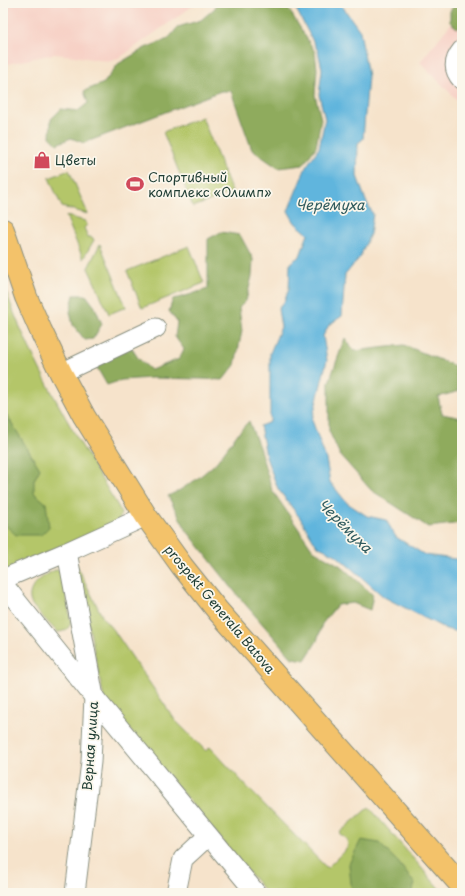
<svg xmlns="http://www.w3.org/2000/svg" width="465" height="896" font-family="'Playpen Sans',sans-serif">
  <rect width="100%" height="100%" fill="#fbf7ec"/>
  <filter id="ink" filterUnits="userSpaceOnUse"><feTurbulence type="fractalNoise" baseFrequency=".025" numOctaves="2"/><feDisplacementMap in="SourceGraphic" scale="8" xChannelSelector="R" yChannelSelector="G"/><feConvolveMatrix kernelMatrix="1 2 1 2 8 2 1 2 1" color-interpolation-filters="sRGB"/></filter>
  <filter id="wash" filterUnits="userSpaceOnUse"><feTurbulence type="fractalNoise" baseFrequency=".012" numOctaves="4" result="noise"/><feDisplacementMap in="SourceGraphic" scale="16" xChannelSelector="R" yChannelSelector="G"/><feGaussianBlur stdDeviation="0.9" result="paint"/><feColorMatrix in="noise" values="0 0 0 0 0 0 0 0 0 0 0 0 0 0 0 0 0 1.4 0 .05"/><feComposite in="paint" operator="in"/></filter>
  <g filter="url(#wash)">
    <rect width="100%" height="100%" fill="#f6e3cb"/>
    <!-- built -->
    <g fill="#f7d1c6">
      <path d="M3 3H197L122 56 112 61 98 60 75 56 54 54 3 65Z"/>
      <path d="M462 10V105L420 62Z"/>
    </g>
    <!-- green -->
    <g fill="#b4c669" stroke="#6a824e">
      <path d="M202 117 232 192 193 207 163 132Z"/>
      <path d="M69 170 88 214 62 207 49 178Z"/>
      <path d="M66 216 85 221 87 225 84 228 88 237H92L94 240 83 259Z"/>
      <path d="M100 244 126 307 109 314 88 268Z"/>
      <path d="M189 246 204 283 142 308 127 271Z"/>
      <path d="M3 282C8 297 13 311 19 325 47 389 83 449 119 508L121 514 119 520 3 573Z"/>
      <path d="M76 564 103 618 117 635 175 720 206 751 210 747 251 791 327 868 348 847 347 840 339 833 369 807 443 893H266L104 699Z"/>
      <path d="M55 570H62L71 623C68 629 65 632 57 632 52 626 34 609 31 603 25 587 43 576 55 570Z"/>
    </g>
    <!-- forest -->
    <g fill="#8fab5d" stroke="#577448">
      <path d="M216 3H285L315 52 317 69 315 95 321 119 316 147 303 165 278 168 252 150 231 91H221L84 143 71 138 57 144 50 137 51 119 61 109 78 111 88 103 84 91 104 83 118 64 145 48 168 39 178 27 201 20 215 8Z"/>
      <path d="M456 3H462V25L457 28 450 22V11Z"/>
      <path d="M221 232 240 235 253 259 252 276 246 301 239 308 242 331 235 365 223 380 201 379 151 378 122 380 107 385 96 366 131 347 138 358 151 370 179 359 184 349 175 337 177 322 169 311 173 299C185 297 196 292 208 289V239Z"/>
      <path d="M74 295H86L95 307 102 324 93 339 85 340 73 325 70 312Z"/>
      <path d="M345 338 354 351 404 345 455 366 459 391 438 397 442 414 462 418V523L428 527 371 490 340 455 329 431V382Z"/>
      <path d="M3 409 40 469 34 480V493L46 503 49 527 41 535H16L3 523Z"/>
      <path d="M249 421 260 450 272 490 313 550 341 566 373 595 370 610 353 603 337 605 322 624 317 641 305 660 292 658 239 597 187 531 168 496 180 490 197 479 215 464 239 432Z"/>
      <path d="M361 840 379 843 398 862 415 884 411 893H352L349 864Z"/>
    </g>
    <!-- water -->
    <path fill="#61b5dd" stroke="#407988" d="M293 3H340L360 31 368 76 363 139 358 143 357 176 366 201 373 214 370 234 360 257 345 275 342 316 329 325 323 336 327 360 312 420 326 459 330 482 347 503 367 516 386 520 396 537 425 555 455 559H462V633L446 629 384 597 336 555 317 546 300 518 278 489 267 460 260 426 270 422V353L281 327 278 309 284 302 289 289 290 263 300 256 308 234 295 223 288 211 306 167 319 148 325 119 319 95 322 69 318 51Z"/>
  </g>
  <g filter="url(#ink)">
    <g fill="none" stroke-linecap="round" stroke-linejoin="round">
      <!-- minor casing -->
      <g stroke="#8a9080" stroke-width="21">
        <g id="minor">
          <path d="M462 50C453 61 453 70 462 80"/>
          <path d="M61 373 156 328"/>
          <path d="M67 552 94 697 91 762 75 893"/>
          <path d="M3 579 67 552 146 516"/>
          <path d="M3 584 94 697 256 893"/>
          <path d="M176 893 183 859 208 836"/>
        </g>
      </g>
      <!-- major casing -->
      <g stroke="#8a9080" stroke-width="24">
        <path id="major" d="M3 230 26 297 41 331 61 373 84 416 146 516 182 566 218 611 462 886"/>
      </g>
      <!-- minor -->
      <use href="#minor" stroke="#fff" stroke-width="19"/>
      <!-- major -->
      <use href="#major" stroke="#f3c26a" stroke-width="22"/>
    </g>
  </g>
  <!-- icons -->
  <defs>
    <g id="shop-bare" transform="scale(1.38)"><path d="M-5-2.5h2.3a2.7 3.5 0 0 1 5.4 0H5L5.5 6h-11ZM-1.5-2.5h3a1.5 2.3 0 0 0-3 0Z" fill="#d1495b" stroke="#fbf7ec" stroke-width="2.5" paint-order="stroke"/></g>
    <g id="stadium-bare" transform="scale(1.38)"><path d="M0-5a6.5 5 0 1 0 0 10a6.5 5 0 1 0 0-10ZM-3.5-1.8h7v3.6h-7Z" fill="#d1495b" stroke="#fbf7ec" stroke-width="2.5" paint-order="stroke"/></g>
  </defs>
  <g fill-rule="evenodd">
    <use href="#shop-bare" x="42" y="160"/>
    <use href="#stadium-bare" x="135" y="184"/>
  </g>
  <g text-anchor="middle" stroke-width="3.5" stroke-linejoin="round" paint-order="stroke">
    <!-- poi labels -->
    <g font-size="13" fill="#1f3d34" stroke="#fbf7ec" text-anchor="start">
      <text x="55" y="165">Цветы</text>
      <text x="148" y="182">Спортивный<tspan x="148" dy="15">комплекс «Олимп»</tspan></text>
    </g>
    <!-- street labels -->
    <g font-size="13" fill="#1f3d34" stroke="#fbf7ec">
      <text transform="translate(220 609) rotate(50)" y="5">prospekt Generala Batova</text>
      <text transform="translate(90 746) rotate(-86)" y="5">Верная улица</text>
    </g>
    <!-- water labels -->
    <g font-size="14" font-style="italic" fill="#305b5e" stroke="#fbf7ec">
      <text x="330" y="210">Черёмуха</text>
      <text transform="translate(345 526) rotate(45)" y="5">Черёмуха</text>
    </g>
  </g>
  <!-- margin -->
  <rect width="465" height="896" fill="none" stroke="#fbf7ec" stroke-width="16"/>
</svg>
